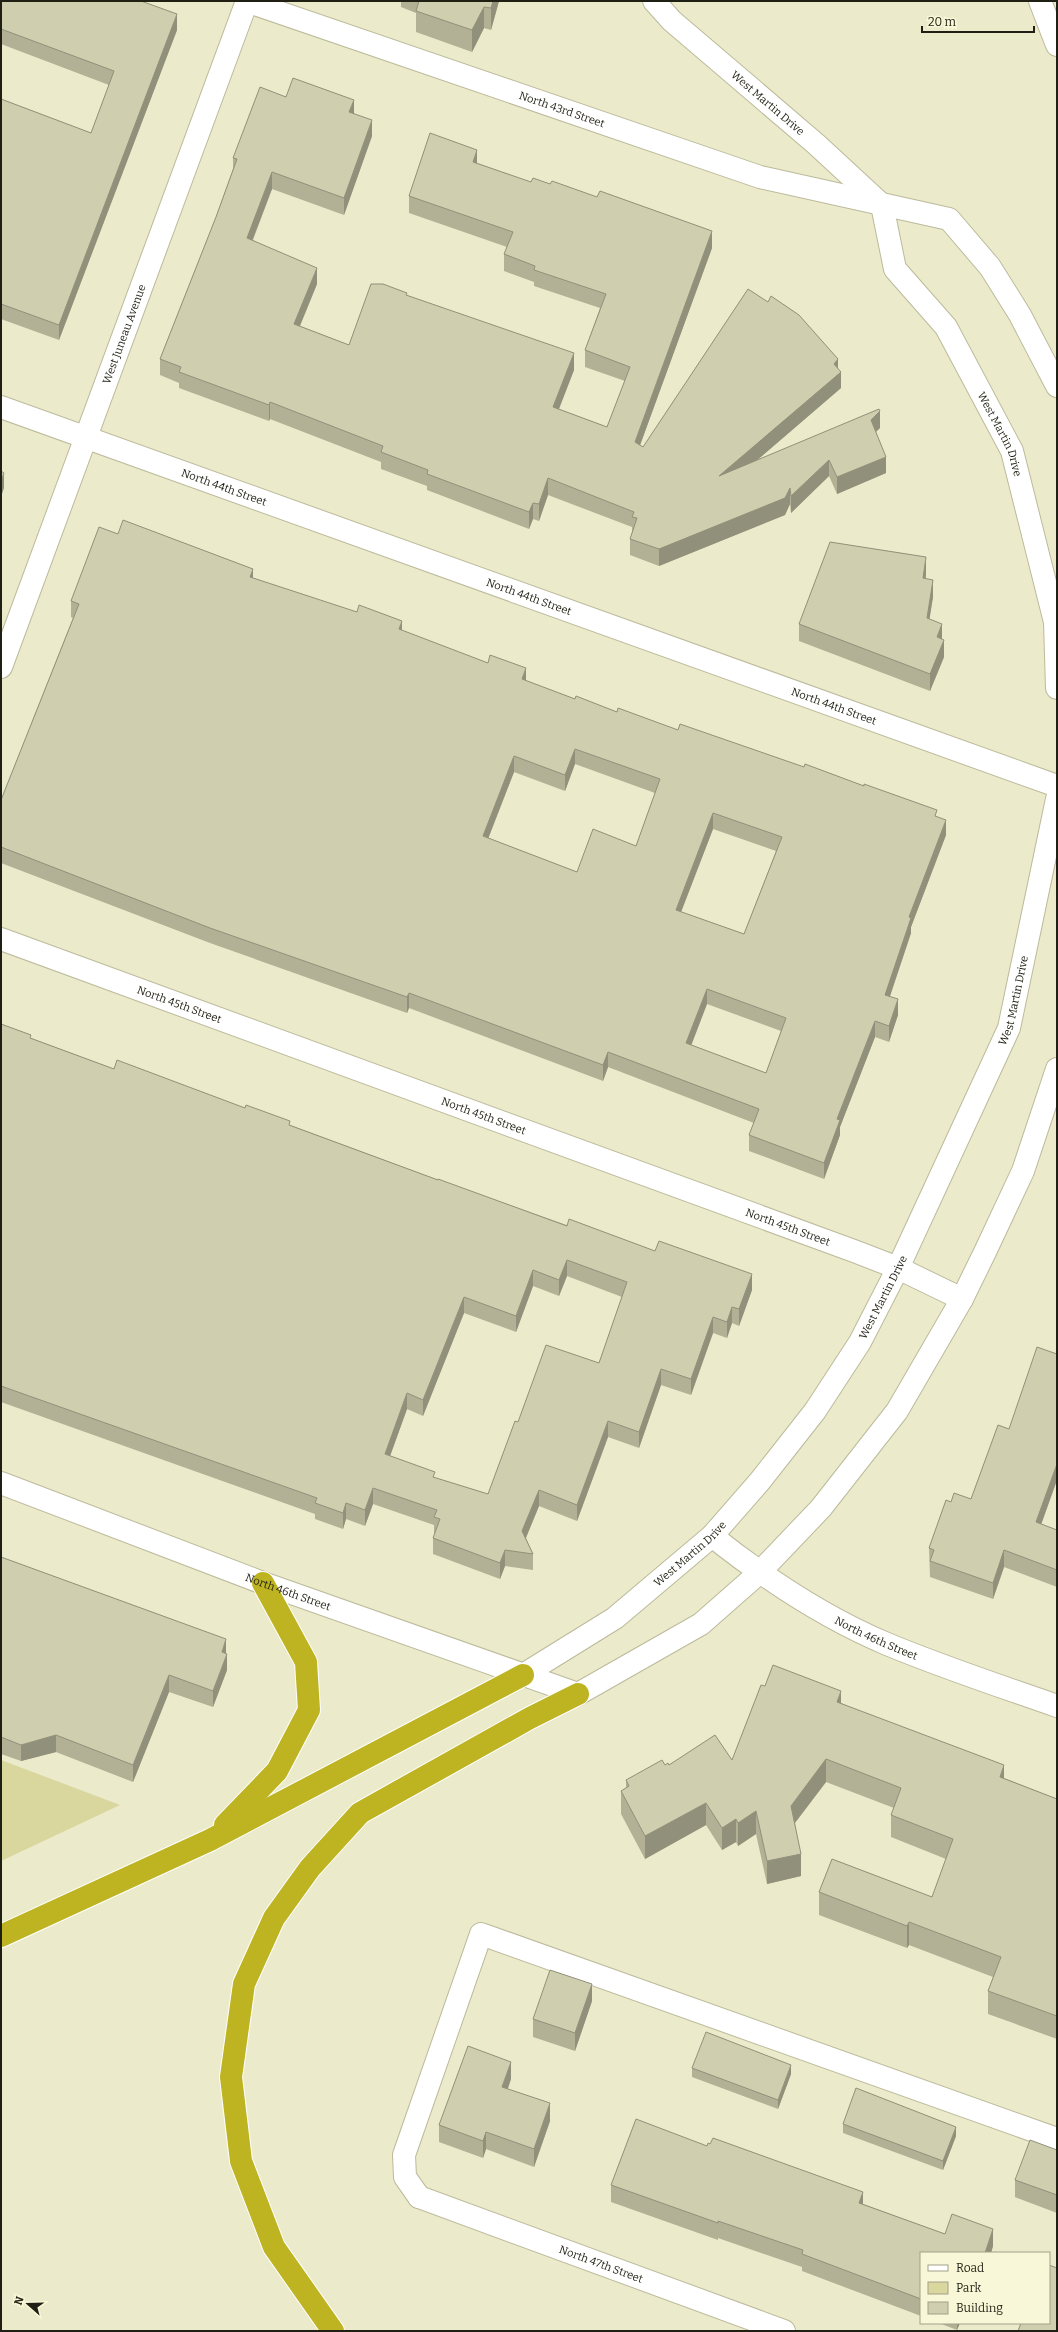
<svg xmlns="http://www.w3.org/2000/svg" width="1058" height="2332" font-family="Bitter,serif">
  <rect width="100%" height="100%" fill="#ebeaca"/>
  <!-- green -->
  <path fill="#d9d69e" d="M1 1760 120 1805 1 1861Z"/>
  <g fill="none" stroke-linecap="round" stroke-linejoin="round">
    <!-- service casing -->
    <g stroke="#bcba9b" stroke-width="24">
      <g id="service">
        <path d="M1040 1 1057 45"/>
        <path d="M419 2197 405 2177 404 2155 481 1934 1057 2139"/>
      </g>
    </g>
    <!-- minor casing -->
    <g stroke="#bcba9b" stroke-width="24">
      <g id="minor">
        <path id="s1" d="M246 1 760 177 949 219 990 267 1020 315 1057 386"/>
        <path id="s2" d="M654 1 672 21 816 144 882 205 895 269 946 327 1012 451 1055 622 1057 688"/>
        <path id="s3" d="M1 407 1057 786"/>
        <path id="s4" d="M1 667 247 1"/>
        <path id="s5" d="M1 939 854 1251 898 1268 962 1299"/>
        <path id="s6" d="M1 1483 263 1583 578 1694 701 1624 759 1573 821 1508 897 1411 962 1299 985 1252 1023 1171 1057 1069"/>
        <path id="s7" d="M712 1536C766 1579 823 1617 887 1644 942 1667 1000 1686 1057 1706"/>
        <path id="s8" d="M523 1675 615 1618 712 1536 760 1481 815 1411 860 1342 898 1268 1009 1028 1057 799"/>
        <path id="s9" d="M419 2197 784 2331"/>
      </g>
    </g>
    <!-- motorway casing -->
    <g stroke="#fff" stroke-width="24">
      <g id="motorway">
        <path d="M225 1825 277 1771 309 1710 306 1662 263 1583"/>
        <path d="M1 1936 210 1840 523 1675"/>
        <path d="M333 2331 274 2247 241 2161 231 2077 244 1984 274 1918 310 1868 360 1813 530 1718 578 1694"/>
      </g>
    </g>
    <!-- service -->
    <use href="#service" stroke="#fff" stroke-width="22"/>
    <!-- minor -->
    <use href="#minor" stroke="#fff" stroke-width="22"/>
    <!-- motorway -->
    <use href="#motorway" stroke="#beb421" stroke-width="22"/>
  </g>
  <!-- wall -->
  <g fill="#b2b196" fill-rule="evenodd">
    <path d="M1 1 177 30 59 340 1 319V99L91 133 109 85 1 44Z"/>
    <path d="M401 1H499L491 30 484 28 472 52 416 32V13L401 7Z"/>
    <path d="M286 97 354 113 372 136 344 215 272 189 253 240 317 284 300 326 349 345 407 296 574 370 559 409 607 427 625 381 585 367V350L600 308 534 286V282L504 271V254L507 247 409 213V196L477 163 712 248 640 445 643 447 838 368 841 388 756 461 880 428 876 432 886 473 837 494 829 476 791 513 790 504 785 515 659 566 630 555V539L632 533V527L548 495 539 521 533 519 529 529 427 490V486L381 469V462L270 419 269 421 179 388V383L160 375V359L216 217 233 169V158Z"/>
    <path d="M926 574V579L933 597 929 619 942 639 944 657 930 691 799 641V624Z"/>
    <path d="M253 578 402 631 526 681 575 699 617 712 678 730 937 817 946 835 911 927V933L890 996 898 1015 889 1042 875 1037 840 1127V1135L824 1179 749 1151V1135L754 1123 608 1067 603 1081 409 1008 407 1013 210 943 1 863V800L73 618 71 617V601ZM575 764 655 793 636 846 577 872 488 838 514 772 565 791ZM713 829 776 851 744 934 681 912ZM707 1004 781 1031 766 1073 691 1045Z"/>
    <path d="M1 1024 31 1038 114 1069 290 1125 438 1180 752 1290 739 1326 732 1323 727 1338 713 1333 691 1395 661 1385 639 1448 608 1437 577 1521 539 1506 526 1538 533 1554V1570L505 1566 500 1579 433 1554V1538L435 1534 434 1533V1525L373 1504 365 1526 346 1519 343 1529 315 1519V1514L1 1402ZM567 1276 622 1297 599 1363 518 1422 488 1494 435 1478 390 1456 407 1409 423 1416 464 1313 516 1332 533 1286 559 1296Z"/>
    <path d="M1057 1354V1480L1041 1524 1057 1530V1587L1004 1567 993 1599 930 1577 929 1548 951 1502 971 1499 1009 1429Z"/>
    <path d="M1 1557 226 1653 227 1670 213 1707 169 1692 133 1782 56 1752 21 1761 1 1754Z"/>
    <path d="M841 1703 1004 1778 1057 1799V2039L988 2014V1991L993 1977 909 1945 907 1948 819 1915V1892L932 1897 946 1859 891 1837V1815L894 1808 826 1782 795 1823 801 1876 767 1884 756 1834 738 1846 736 1842 722 1850 706 1825 645 1859 621 1814V1791L626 1788V1780L665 1765 732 1760Z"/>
    <path d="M592 2001 575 2051 533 2037V2019Z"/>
    <path d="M692 2068 791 2074 778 2109 692 2077Z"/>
    <path d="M511 2079 508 2089 550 2121 534 2167 486 2149 483 2158 439 2142V2125Z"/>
    <path d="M843 2124 956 2136 943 2170 843 2133Z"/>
    <path d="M1057 2150V2213L1015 2197V2180Z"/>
    <path d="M611 2185 863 2204 945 2234 993 2246 991 2253H921V2316L802 2271V2267L718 2238V2240L611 2202Z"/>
    <path d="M939 2323H960L957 2330Z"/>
  </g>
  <!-- shaded-wall -->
  <g fill="#91907a">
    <path d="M493 1H499L491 30V8Z"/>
    <path d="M484 7V28L472 52V30Z"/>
    <path d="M177 14V30L59 340V325Z"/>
    <path d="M354 100V117L349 112Z"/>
    <path d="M372 120V136L344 215V198Z"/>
    <path d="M477 150V166L473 162Z"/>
    <path d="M272 172V189L247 254V238Z"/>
    <path d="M712 231V248L635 459V442Z"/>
    <path d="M317 268V284L294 340V324Z"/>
    <path d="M574 353V370L553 424V407Z"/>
    <path d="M838 359V374L841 372V388L719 493V476Z"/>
    <path d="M270 402V419L269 421V405Z"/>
    <path d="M880 411V428L871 436V420Z"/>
    <path d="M886 457V473L837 494V477Z"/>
    <path d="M829 460V476L791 513V496Z"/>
    <path d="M4 473V488L1 497V481Z"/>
    <path d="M548 478V495L539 521V504Z"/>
    <path d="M790 488V504L785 515 659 566V549Z"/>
    <path d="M533 503V519L529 529V512Z"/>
    <path d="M926 557V574L923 595V578Z"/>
    <path d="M253 569V584L250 577Z"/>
    <path d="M933 580V597L927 635V618Z"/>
    <path d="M402 621V636L399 629Z"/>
    <path d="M942 624V641L937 637Z"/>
    <path d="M944 640V657L930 691V674Z"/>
    <path d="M526 668V683L522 679Z"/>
    <path d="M575 749V764L565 791V775Z"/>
    <path d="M514 756V772L483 852V836Z"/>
    <path d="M713 813V829L676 925V910Z"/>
    <path d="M946 820V835L911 927V933L885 1011V995L909 917Z"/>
    <path d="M707 989V1004L686 1059V1043Z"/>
    <path d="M409 993V1008L407 1013V997Z"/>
    <path d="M898 999V1015L889 1042V1026Z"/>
    <path d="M875 1021V1037L840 1127V1135L824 1179V1163L837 1119Z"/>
    <path d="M608 1052V1067L603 1081V1065Z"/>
    <path d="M567 1260V1276L559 1296V1280Z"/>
    <path d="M533 1270V1286L516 1332V1316Z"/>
    <path d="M752 1274V1290L739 1326V1309Z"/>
    <path d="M464 1297V1313L423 1416V1400Z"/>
    <path d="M732 1307V1323L727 1338V1322Z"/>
    <path d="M713 1317V1333L691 1395V1379Z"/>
    <path d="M661 1369V1385L639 1448V1432Z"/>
    <path d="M407 1393V1409L385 1470V1454Z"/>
    <path d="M608 1421V1437L577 1521V1505Z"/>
    <path d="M1057 1464V1480L1036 1539V1522Z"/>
    <path d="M373 1488V1504L365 1526V1510Z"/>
    <path d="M539 1490V1506L522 1547V1531Z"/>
    <path d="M346 1503V1519L343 1529V1513Z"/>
    <path d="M505 1550V1566L500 1579V1563Z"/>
    <path d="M1004 1550V1567L993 1599V1583Z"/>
    <path d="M226 1639V1655L222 1652Z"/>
    <path d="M227 1654V1670L213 1707V1691Z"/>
    <path d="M169 1675V1692L133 1782V1765Z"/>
    <path d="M841 1691V1714L837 1702Z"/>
    <path d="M56 1735V1752L21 1761V1745Z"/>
    <path d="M826 1759V1782L791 1828V1806Z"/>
    <path d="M1004 1765V1787L1000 1777Z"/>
    <path d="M706 1803V1825L645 1859V1836Z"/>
    <path d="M756 1811V1834L738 1846V1823Z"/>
    <path d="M736 1819V1842L722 1850V1828Z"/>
    <path d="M801 1854V1876L767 1884V1861Z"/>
    <path d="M909 1922V1945L907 1948V1926Z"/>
    <path d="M592 1984V2001L575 2051V2033Z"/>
    <path d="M511 2062V2079L502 2104V2087Z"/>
    <path d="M791 2065V2074L778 2109V2100Z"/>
    <path d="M550 2103V2121L534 2167V2149Z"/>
    <path d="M956 2127V2136L943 2170V2161Z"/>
    <path d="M486 2132V2149L483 2158V2141Z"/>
    <path d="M863 2192V2209L859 2203Z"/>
    <path d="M993 2229V2246L991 2253H985Z"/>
    <path d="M957 2323H960L957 2330Z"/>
  </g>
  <!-- building -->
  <g fill="#cfceae" stroke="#91907a" fill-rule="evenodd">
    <path d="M1 1H141L177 14 59 325 1 304V99L91 133 114 71 1 29Z"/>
    <path d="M419 1H493L491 8 484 7 472 30 416 11Z"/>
    <path d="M293 78 354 100 349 112 372 120 344 198 272 172 247 238 317 268 294 324 349 345 371 284H383L407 293 406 295 574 353 553 407 607 427 630 367 585 350 606 294 534 270 535 266 504 254 513 232 409 196 430 133 477 150 473 162 531 182 533 178 550 184 552 181 597 197 600 191 712 231 635 442 643 447 748 289 768 302 771 296 799 315 838 359 834 364 841 372 719 476 879 409 880 411 871 420 886 457 837 477 829 460 791 496 790 488 785 498 659 549 630 539 637 518 632 517 634 512 548 478 539 504 533 503 529 512 427 474 428 470 381 452 383 446 270 402 269 405 179 372 181 367 160 359 216 217 237 159 233 158 260 87 286 97Z"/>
    <path d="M1 471 4 473 1 481Z"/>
    <path d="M123 520 253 569 250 577 357 612 359 605 402 621 399 629 488 663 490 655 526 668 522 679 575 699 576 696 617 712 618 708 678 730 680 724 804 767 805 764 864 786V784L937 810 935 816 946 820 909 917 911 918 885 995 898 999 889 1026 875 1021 837 1119 840 1120 824 1163 749 1135 759 1109 608 1052 603 1065 409 993 407 997 210 928 1 847V800L79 604 71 601 99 527 118 534ZM575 749 660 779 636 846 593 829 577 872 483 836 514 756 565 775ZM713 813 782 837 744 934 676 910ZM707 989 786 1018 766 1073 686 1043Z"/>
    <path d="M830 542 926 557 923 578 933 580 927 618 942 624 937 637 944 640 930 674 799 624Z"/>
    <path d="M1 1024 31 1035 30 1038 114 1069 117 1060 245 1108 246 1105 290 1121 289 1125 438 1180V1179L567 1226 569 1219 655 1251 659 1241 752 1274 739 1309 732 1307 727 1322 713 1317 691 1379 661 1369 639 1432 608 1421 577 1505 539 1490 522 1531 533 1554 505 1550 500 1563 433 1538 440 1519 434 1517 437 1510 373 1488 365 1510 346 1503 343 1513 315 1503 317 1498 1 1386ZM567 1260 627 1282 599 1363 546 1345 518 1422 515 1421 488 1494 433 1477 435 1472 385 1454 407 1393 423 1400 464 1297 516 1316 533 1270 559 1280Z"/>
    <path d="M1037 1347 1057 1354V1464L1036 1522 1057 1530V1570L1004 1550 993 1583 930 1561 934 1550 929 1548 946 1500 951 1502 954 1493 971 1499 998 1425 1009 1429Z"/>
    <path d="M1 1557 226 1639 222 1652 227 1654 213 1691 169 1675 133 1765 56 1735 21 1745 1 1737Z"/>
    <path d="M773 1665 841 1691 837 1702 1004 1765 1000 1777 1057 1799V2016L988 1991 1001 1957 909 1922 907 1926 819 1892 832 1859 932 1897 953 1839 891 1815 901 1788 826 1759 791 1806 801 1854 767 1861 756 1811 738 1823 736 1819 722 1828 706 1803 645 1836 621 1791 629 1786 626 1780 662 1760 665 1765 668 1763 669 1765 715 1735 732 1760 761 1685 765 1686Z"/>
    <path d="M550 1970 592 1984 575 2033 533 2019Z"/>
    <path d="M706 2032 791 2065 778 2100 692 2068Z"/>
    <path d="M468 2046 511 2062 502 2087 550 2103 534 2149 486 2132 483 2141 439 2125Z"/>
    <path d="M856 2088 956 2127 943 2161 843 2124Z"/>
    <path d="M636 2119 707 2146 708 2143 710 2144 713 2138 863 2192 859 2203 945 2234 952 2214 993 2229 985 2253H921V2299L802 2254 803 2250 718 2221V2223L611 2185Z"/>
    <path d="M1030 2140 1057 2150V2195L1015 2180Z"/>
    <path d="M1049 2265 1057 2268V2331H1018L1021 2323H1049Z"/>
  </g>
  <g text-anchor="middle" stroke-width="3.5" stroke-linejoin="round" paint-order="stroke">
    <!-- street labels -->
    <g font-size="11" fill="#201f13" stroke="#f8f7d7">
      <text dy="4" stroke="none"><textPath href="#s2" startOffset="153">West Martin Drive</textPath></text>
      <text dy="4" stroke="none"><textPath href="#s1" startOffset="334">North 43rd Street</textPath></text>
      <text dy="4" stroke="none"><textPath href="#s4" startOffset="355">West Juneau Avenue</textPath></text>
      <text dy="4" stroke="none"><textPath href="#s2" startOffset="569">West Martin Drive</textPath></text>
      <text dy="4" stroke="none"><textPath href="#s3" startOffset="237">North 44th Street</textPath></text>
      <text dy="4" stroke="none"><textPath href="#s3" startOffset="561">North 44th Street</textPath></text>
      <text dy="4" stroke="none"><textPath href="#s3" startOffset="885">North 44th Street</textPath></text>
      <text dy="4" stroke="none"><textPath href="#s8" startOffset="855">West Martin Drive</textPath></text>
      <text dy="4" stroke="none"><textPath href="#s5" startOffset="190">North 45th Street</textPath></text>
      <text dy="4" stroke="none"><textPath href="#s5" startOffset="514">North 45th Street</textPath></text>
      <text dy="4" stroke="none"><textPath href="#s5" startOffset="838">North 45th Street</textPath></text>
      <text dy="4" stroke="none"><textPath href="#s8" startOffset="530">West Martin Drive</textPath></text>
      <text dy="4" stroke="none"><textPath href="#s8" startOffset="207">West Martin Drive</textPath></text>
      <text dy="4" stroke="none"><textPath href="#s6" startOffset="307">North 46th Street</textPath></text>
      <text dy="4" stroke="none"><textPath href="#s7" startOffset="194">North 46th Street</textPath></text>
      <text dy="4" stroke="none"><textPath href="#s9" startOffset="194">North 47th Street</textPath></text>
    </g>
  </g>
  <!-- border -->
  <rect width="1058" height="2332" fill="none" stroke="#201f13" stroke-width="4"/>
  <!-- legend -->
  <rect x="920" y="2252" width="130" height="72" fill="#f8f7d7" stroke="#a2a189"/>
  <rect x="928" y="2265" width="20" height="6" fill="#ffffff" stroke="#a2a189"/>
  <text x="956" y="2272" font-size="12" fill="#201f13">Road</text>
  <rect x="928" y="2282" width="20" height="12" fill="#d9d69e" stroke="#a2a189"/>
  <text x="956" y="2292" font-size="12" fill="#201f13">Park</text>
  <rect x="928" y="2302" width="20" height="12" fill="#cfceae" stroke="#a2a189"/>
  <text x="956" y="2312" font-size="12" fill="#201f13">Building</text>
  <!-- north arrow -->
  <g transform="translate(28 2304) rotate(290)" stroke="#f8f7d7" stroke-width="3" paint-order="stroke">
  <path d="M0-3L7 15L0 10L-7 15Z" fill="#201f13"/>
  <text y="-6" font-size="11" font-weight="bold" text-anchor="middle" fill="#201f13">N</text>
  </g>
  <!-- scale -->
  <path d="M922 26v6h112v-6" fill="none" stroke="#201f13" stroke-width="2"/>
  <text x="928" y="26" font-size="12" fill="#201f13" stroke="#f8f7d7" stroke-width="3" paint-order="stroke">20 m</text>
</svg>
